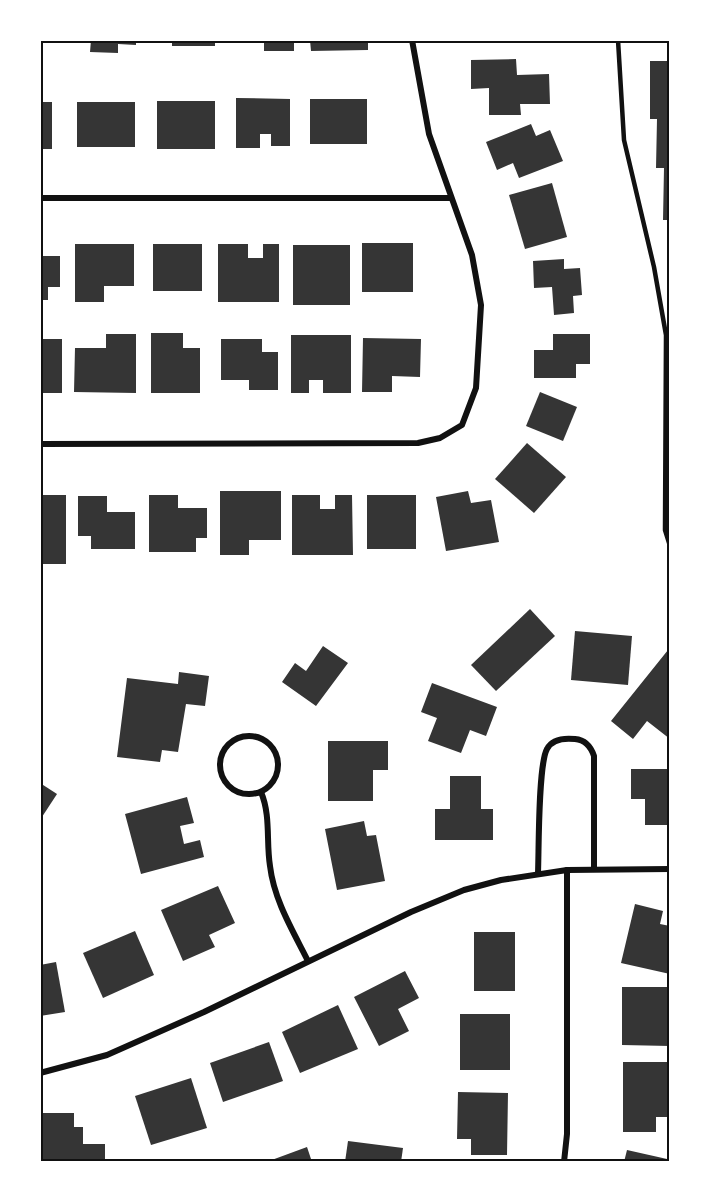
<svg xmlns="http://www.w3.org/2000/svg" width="710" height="1202" font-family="'DejaVu Sans',sans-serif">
  <rect width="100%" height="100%" fill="#fff"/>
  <!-- building -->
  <g fill="#353535">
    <path d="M91 40H136V45L118 44V53L90 52Z"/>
    <rect x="172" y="40" width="43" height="6"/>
    <rect x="264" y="40" width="30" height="11"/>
    <path d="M310 40H368V50L311 51Z"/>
    <path d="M516 59 517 75 549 74 550 104H520L521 115H489V88L471 89V60Z"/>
    <path d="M650 61H670V220H663L664 168H656L657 119H650Z"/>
    <path d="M236 98 290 99V146H271V134H260V148H236Z"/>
    <rect x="310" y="99" width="57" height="45"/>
    <rect x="157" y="101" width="58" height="48"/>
    <rect x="40" y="102" width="12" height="47"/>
    <rect x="77" y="102" width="58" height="45"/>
    <path d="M531 124 536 136 550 130 563 161 519 178 513 163 497 170 486 142Z"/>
    <path d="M552 183 567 237 525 249 509 195Z"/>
    <rect x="362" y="243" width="51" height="49"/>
    <path d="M75 244H134V286H104V302H75Z"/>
    <rect x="153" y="244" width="49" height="47"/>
    <path d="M218 244H248V258H263V244H279V302H218Z"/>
    <rect x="293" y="245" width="57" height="60"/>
    <path d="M40 256H60V287H48V300H40Z"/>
    <path d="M564 259V269L580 268 582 295 573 296 574 313 554 315 552 287 534 288 533 261Z"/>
    <path d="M151 333H183V348H200V393H151Z"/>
    <path d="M106 334H136V393L74 392 75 348H106Z"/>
    <path d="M553 334H590V364H576V378H534V350H553Z"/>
    <path d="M291 335H351V393H323V380H309V393H291Z"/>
    <path d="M363 338 421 339 420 377 392 376V392H362Z"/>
    <rect x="40" y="339" width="22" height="54"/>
    <path d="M221 339H262V352H278V390H249V380H221Z"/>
    <path d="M540 392 577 407 563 441 526 426Z"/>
    <path d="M527 443 566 477 534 513 495 479Z"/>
    <path d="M220 491H281V540H249V555H220Z"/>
    <path d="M468 491 471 503 491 500 499 542 446 551 436 497Z"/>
    <rect x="40" y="495" width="26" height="69"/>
    <path d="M149 495H178V508H207V538H196V552H149Z"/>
    <path d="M292 495H320V509H335V495H352L353 555H292Z"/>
    <rect x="367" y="495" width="49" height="54"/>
    <path d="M78 496H107V512H135V549H91V536H78Z"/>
    <path d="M530 609 555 636 496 691 471 665Z"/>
    <path d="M575 631 632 636 628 685 571 680Z"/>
    <path d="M323 646 348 663 316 706 282 682 295 663 306 671Z"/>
    <path d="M668 650 670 739 647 721 633 739 611 721Z"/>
    <path d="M179 672 209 676 205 706 186 704 178 752 162 750 160 762 117 757 127 678 178 684Z"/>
    <path d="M432 683 497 707 486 736 470 730 461 753 428 741 437 718 421 712Z"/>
    <path d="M328 741H388V770H373V801H328Z"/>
    <path d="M631 769H670V825H645V799H631Z"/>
    <path d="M450 776H481V809H493V840H435V809H450Z"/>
    <path d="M40 783 57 794 40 820Z"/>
    <path d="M187 797 194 823 180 826 184 844 200 840 204 857 141 874 125 814Z"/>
    <path d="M364 821 367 836 376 835 385 881 337 890 325 829Z"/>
    <path d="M218 886 235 923 209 935 215 947 183 961 161 910Z"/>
    <path d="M635 904 663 911 660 924 670 926V974L621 963Z"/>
    <path d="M135 931 154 975 103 998 83 953Z"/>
    <rect x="474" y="932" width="41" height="59"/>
    <path d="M56 962 65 1012 40 1016V965Z"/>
    <path d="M405 971 419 998 398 1009 409 1031 379 1046 354 997Z"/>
    <path d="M622 987H670V1046L622 1045Z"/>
    <path d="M338 1005 358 1049 300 1073 282 1032Z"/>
    <rect x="460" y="1014" width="50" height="56"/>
    <path d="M269 1042 283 1081 223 1102 210 1063Z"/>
    <path d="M623 1062H668V1117H656V1132H623Z"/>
    <path d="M191 1078 207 1128 151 1145 135 1096Z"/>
    <path d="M458 1092 508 1093 507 1155H471V1139H457Z"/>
    <path d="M42 1113H74V1127H83V1144H105V1162H42Z"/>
    <path d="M348 1141 403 1148 401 1162H345Z"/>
    <path d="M307 1147 312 1162H269V1161Z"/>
    <path d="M627 1150 667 1159 666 1162H624Z"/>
  </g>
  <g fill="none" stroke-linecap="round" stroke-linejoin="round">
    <!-- service -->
    <path stroke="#111" stroke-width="4.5" d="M618 40 624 140 654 267 666 335 665 530 670 546"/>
    <!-- minor -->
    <g stroke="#111" stroke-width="6">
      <path d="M40 198H450"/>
      <path d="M40 444 418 443 440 438 462 425 476 388 481 305 472 255 429 134 412 40"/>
      <circle cx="249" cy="765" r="29"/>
      <path d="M261 792C271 816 266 841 270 866 274 900 293 931 308 961"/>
      <path d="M538 873C539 850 538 765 547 749 552 739 565 738 575 739 586 740 591 747 594 756V869"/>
      <path d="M40 1073 107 1055 204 1012 411 912 464 890 501 880 567 870 670 869"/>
      <path d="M564 1162 567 1134V870"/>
    </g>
  </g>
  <!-- border -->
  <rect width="710" height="1202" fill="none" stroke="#ffffff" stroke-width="84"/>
  <rect x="42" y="42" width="626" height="1118" fill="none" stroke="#111" stroke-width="2"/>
</svg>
